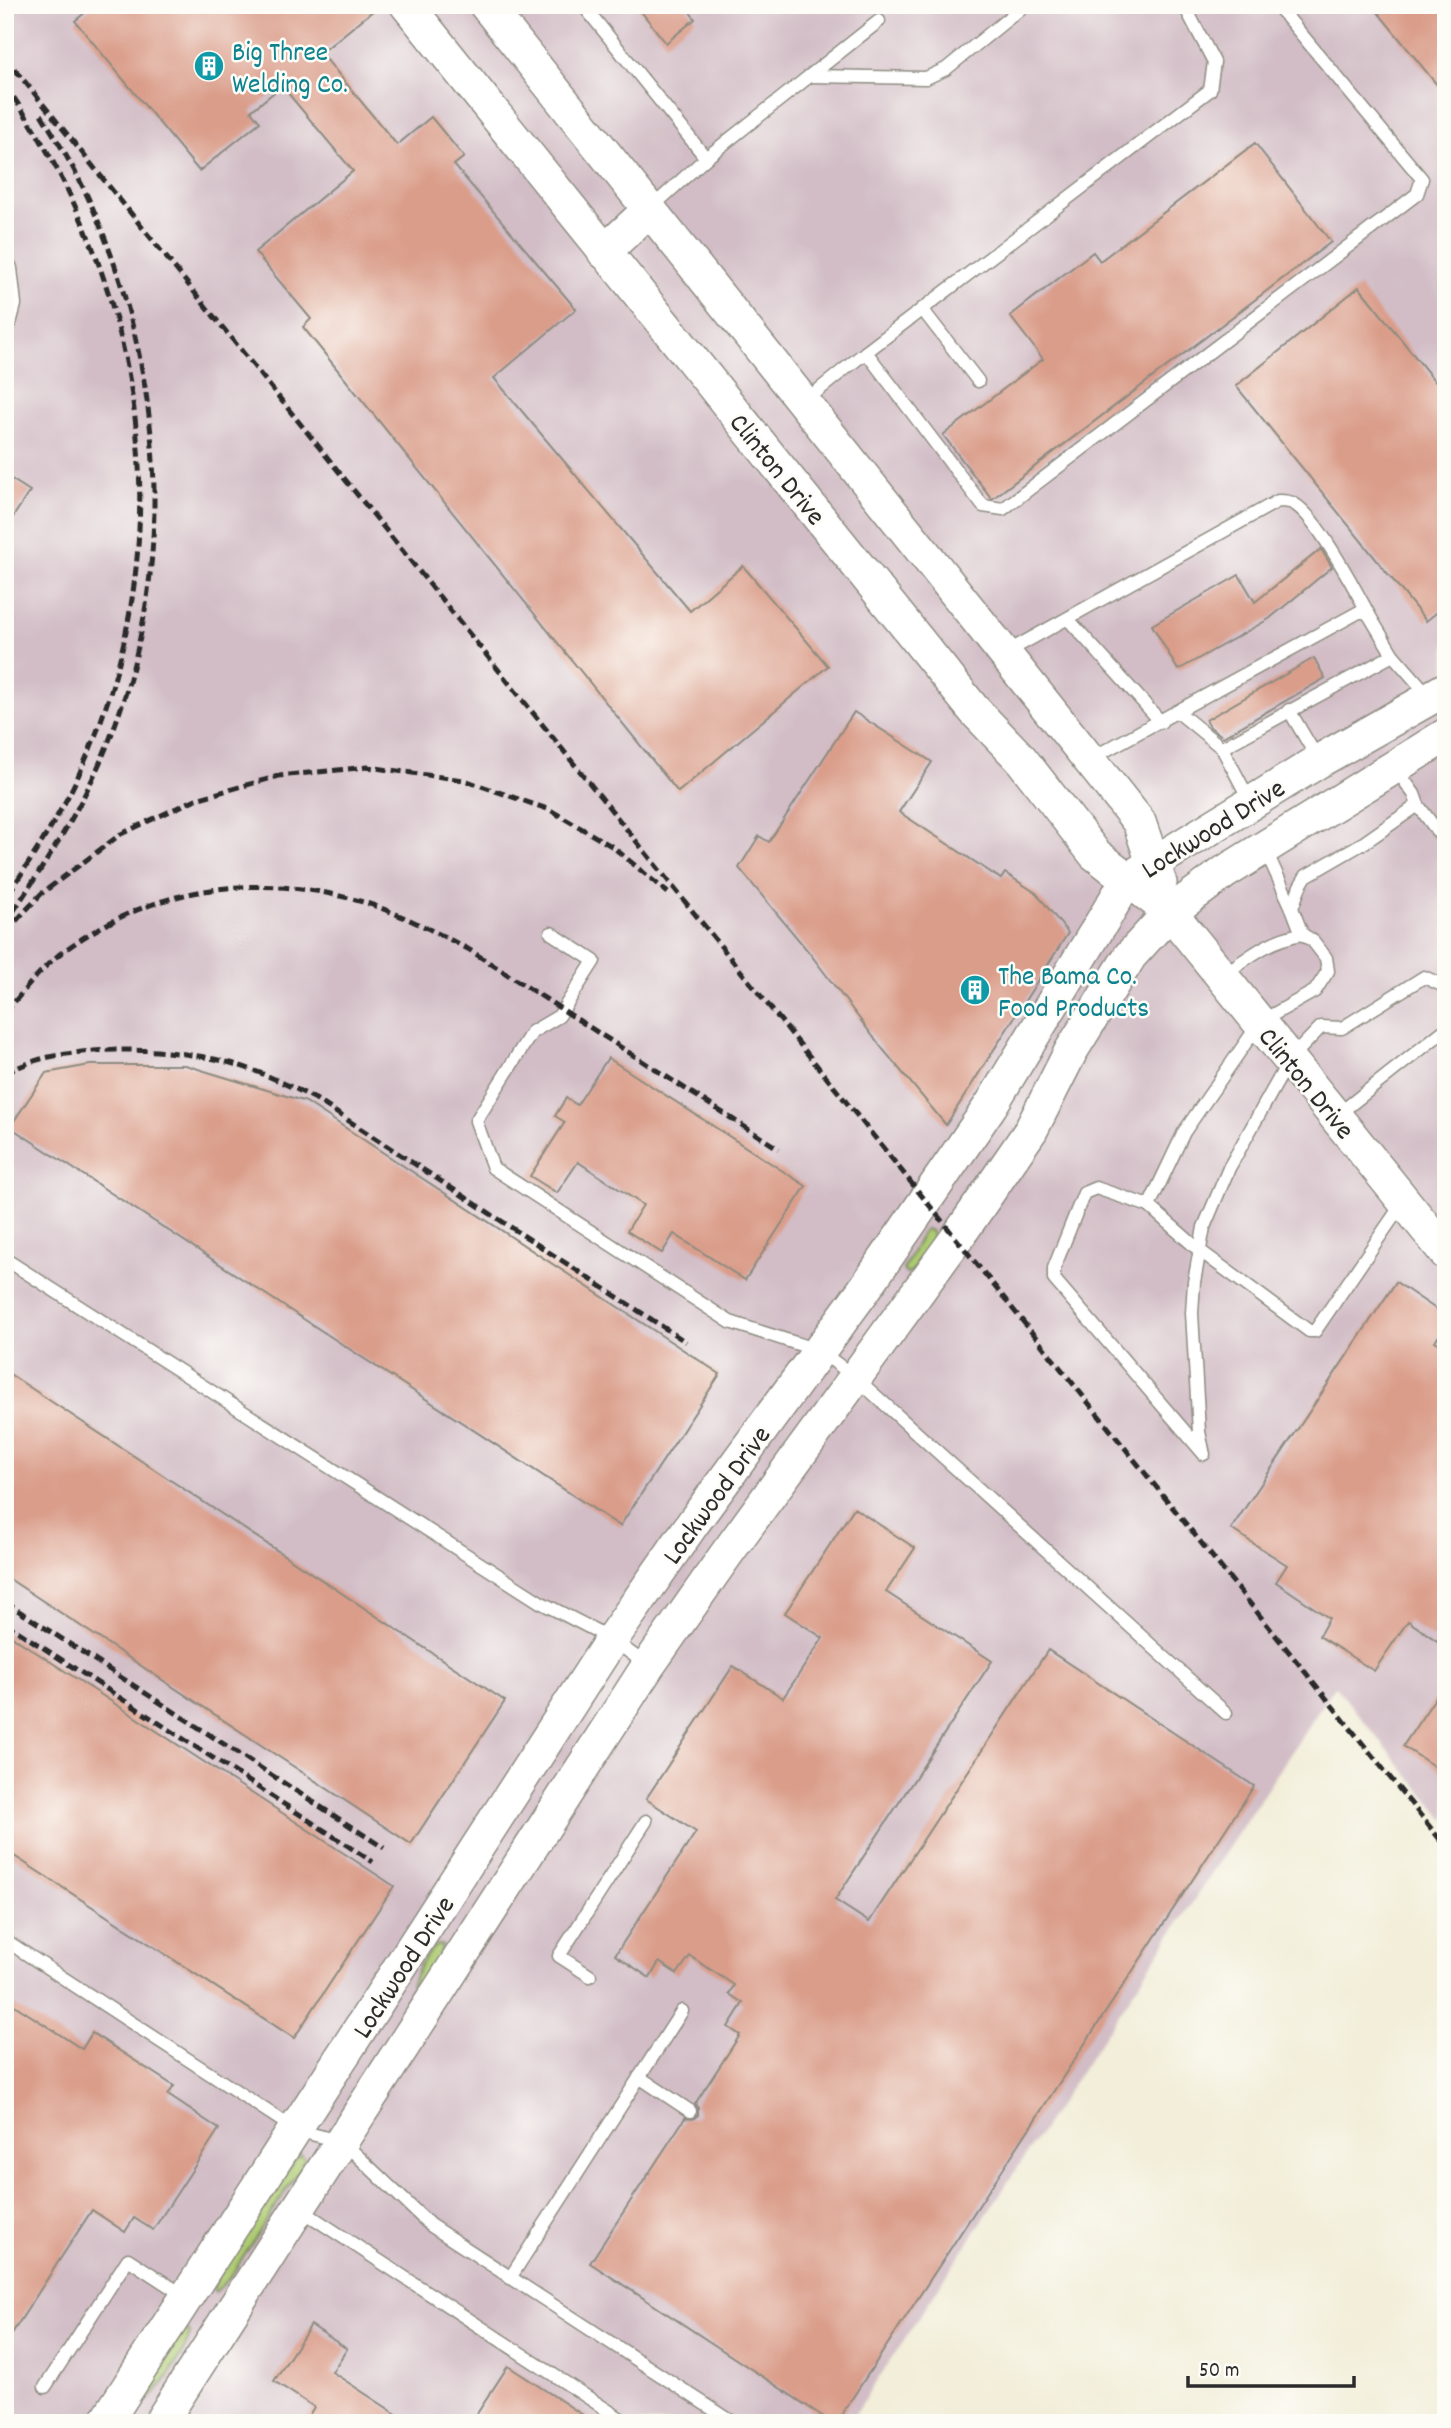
<svg xmlns="http://www.w3.org/2000/svg" width="1451" height="2428" font-family="Dekko,sans-serif">
  <rect width="100%" height="100%" fill="#fdfcf7"/>
  <filter id="ink" filterUnits="userSpaceOnUse"><feTurbulence type="fractalNoise" baseFrequency=".0143" numOctaves="2"/><feDisplacementMap in="SourceGraphic" scale="14" xChannelSelector="R" yChannelSelector="G"/><feConvolveMatrix kernelMatrix="1 2 1 2 8 2 1 2 1" color-interpolation-filters="sRGB"/></filter>
  <filter id="wash" filterUnits="userSpaceOnUse"><feTurbulence type="fractalNoise" baseFrequency=".00686" numOctaves="4" result="noise"/><feDisplacementMap in="SourceGraphic" scale="28" xChannelSelector="R" yChannelSelector="G"/><feGaussianBlur stdDeviation="1.57" result="paint"/><feColorMatrix in="noise" values="0 0 0 0 0 0 0 0 0 0 0 0 0 0 0 0 0 1.4 0 .05"/><feComposite in="paint" operator="in"/></filter>
  <g filter="url(#wash)">
    <rect width="100%" height="100%" fill="#f2eed9"/>
    <!-- industrial -->
    <path fill="#d2bdc6" d="M5 5H1446V1821L1335 1686 849 2423H5Z"/>
    <!-- green -->
    <g fill="#adcb72" stroke="#6c7b4e" stroke-width="2">
      <path d="M926 1229 932 1232 933 1239 911 1273 907 1274 903 1270 923 1231Z"/>
      <path d="M437 1945H442L436 1963 400 2019C409 1995 415 1961 437 1945Z"/>
      <path d="M301 2154 305 2158 299 2170 229 2279 215 2292 213 2289 218 2276 294 2160Z"/>
      <path d="M187 2329 190 2333C185 2354 158 2395 140 2408L138 2405 140 2397 177 2339Z"/>
    </g>
    <g id="blocks">
      <!-- building -->
      <g fill="#da9d8a">
        <path d="M94 5H380L321 53 397 145 431 117 464 157 454 165 576 309 494 378 690 611 743 566 828 666 678 792 303 327 311 319 255 252 353 171 282 86 251 111 260 122 199 171 75 21Z"/>
        <path d="M636 5H685L695 19 666 43Z"/>
        <path d="M1372 5H1446V96Z"/>
        <path d="M1255 143 1331 242 992 499 943 435 1043 359 1010 316 1093 252 1100 261Z"/>
        <path d="M1359 287 1446 395V605L1426 621 1236 386Z"/>
        <path d="M5 475 30 491 5 529Z"/>
        <path d="M1321 549 1332 567 1269 619 1178 670 1152 625 1239 575 1255 602Z"/>
        <path d="M1314 658 1325 678 1223 737 1210 727 1206 720Z"/>
        <path d="M854 712 932 762 899 812 1001 879 1005 873 1036 893 1068 933 946 1125 881 1047 808 951 739 868 759 836 769 842Z"/>
        <path d="M608 1058 806 1186 745 1280 674 1234 662 1253 627 1231 643 1205 578 1162 557 1193 530 1176 565 1122 555 1116 566 1098 577 1105Z"/>
        <path d="M90 1065H185L306 1102 720 1374 620 1526 10 1127 46 1073Z"/>
        <path d="M1396 1282 1446 1316V1326L1435 1341 1446 1348V1591L1436 1606 1446 1612V1647L1408 1621 1374 1671 1319 1636 1329 1618 1276 1582 1287 1565 1231 1529Z"/>
        <path d="M5 1371 505 1701 411 1844 5 1576Z"/>
        <path d="M854 1508 915 1548 886 1592 992 1661 835 1900 869 1922 1048 1650 1254 1786 836 2423H833L590 2263 685 2118 693 2119 698 2115V2108L695 2104 740 2035 728 2027 743 2003 729 1994 734 1985 690 1956 677 1974 659 1962 650 1978 615 1955 696 1832 646 1799 733 1666 783 1698 823 1638 785 1613Z"/>
        <path d="M5 1632 394 1886 294 2038 5 1850Z"/>
        <path d="M1446 1682V1774L1403 1746Z"/>
        <path d="M5 1999 82 2049 92 2033 174 2086 168 2095 219 2129 153 2230 134 2218 125 2232 92 2210 5 2344Z"/>
        <path d="M311 2325 347 2349 332 2372 410 2423H304L314 2407 274 2381Z"/>
        <path d="M508 2366 554 2396 595 2423H471Z"/>
      </g>
    </g>
  </g>
  <g filter="url(#ink)">
    <use href="#blocks" fill-opacity="0" stroke="#8e8c82" stroke-width="2"/>
    <g fill="none" stroke-linecap="round" stroke-linejoin="round">
      <!-- lane casing -->
      <g stroke="#8e8c82" stroke-width="15">
        <g id="lane">
          <path d="M583 5 706 158 651 208"/>
          <path d="M499 21 520 5"/>
          <path d="M810 76 926 78 946 69 1025 5"/>
          <path d="M706 158 879 21"/>
          <path d="M922 309 978 381"/>
          <path d="M866 352 983 506 1003 509 1417 194 1422 179 1277 5"/>
          <path d="M805 401 866 352 1210 90 1214 62 1184 5"/>
          <path d="M1068 619 1161 722"/>
          <path d="M1005 653 1278 501C1283 501 1290 501 1294 504 1316 515 1356 591 1369 615"/>
          <path d="M1289 710 1319 761"/>
          <path d="M1178 712 1222 748 1251 803"/>
          <path d="M1222 748 1393 655"/>
          <path d="M1090 759 1359 612H1365L1369 615 1393 655 1429 696"/>
          <path d="M1418 805 1446 843"/>
          <path d="M1265 849 1292 908"/>
          <path d="M551 933 594 961 559 1016 532 1032 476 1121 493 1168 730 1322 820 1351 856 1378 1226 1713"/>
          <path d="M1223 975C1249 957 1270 939 1302 934"/>
          <path d="M1336 1116 1446 1029"/>
          <path d="M1149 1206 1199 1250 1309 1331H1315L1402 1204"/>
          <path d="M5 1259 540 1602 612 1639 648 1666"/>
          <path d="M1203 1450 1199 1432 1192 1313 1194 1282 1204 1227 1229 1168 1290 1059 1321 1027 1342 1028 1424 977 1444 986 1446 991"/>
          <path d="M1204 1454 1054 1279V1268L1084 1193 1096 1188 1149 1206 1184 1132 1260 1022 1315 991 1328 971 1326 958 1313 941 1302 934 1292 908 1300 886 1306 876 1365 842 1418 805 1414 794 1396 769"/>
          <path d="M5 1940 296 2130 343 2142 430 2225 734 2423"/>
          <path d="M590 1976 559 1956 646 1821"/>
          <path d="M639 2077 690 2111"/>
          <path d="M300 2209 627 2423"/>
          <path d="M510 2278 682 2011"/>
          <path d="M45 2387 128 2259 186 2297"/>
          <path d="M5 2420 10 2423"/>
        </g>
      </g>
      <!-- street casing -->
      <g stroke="#8e8c82" stroke-width="27">
        <path id="street" d="M5 269 9 304 5 319"/>
      </g>
      <!-- secondary casing -->
      <g stroke="#8e8c82" stroke-width="36">
        <g id="secondary">
          <path d="M407 5 974 710 1021 759 1095 854 1170 912 1446 1253"/>
          <path d="M486 5 1139 822 1160 883"/>
          <path d="M604 252 648 211"/>
          <path d="M105 2423 612 1639 693 1523 866 1287 991 1105 1128 879 1319 761 1446 689"/>
          <path d="M160 2423 648 1666 725 1556 957 1238 1031 1130 1071 1051 1130 956 1170 912 1225 872 1446 735"/>
        </g>
      </g>
      <!-- lane -->
      <use href="#lane" stroke="#fff" stroke-width="12"/>
      <!-- street -->
      <use href="#street" stroke="#fff" stroke-width="24"/>
      <!-- secondary -->
      <use href="#secondary" stroke="#fff" stroke-width="33"/>
      <!-- rail -->
      <g stroke="#2b2b2b" stroke-width="5" stroke-dasharray="10 5" stroke-linecap="butt">
        <path d="M5 57 1446 1847"/>
        <path d="M5 85C148 286 184 545 80 772 60 816 32 858 5 899"/>
        <path d="M16 921 41 894 121 834 196 799 279 776 368 767 464 780 550 810 613 847 668 893"/>
        <path d="M5 924C38 874 72 824 97 769 179 589 169 380 90 202 76 171 59 143 41 114"/>
        <path d="M5 1013C24 991 44 964 68 948 154 887 255 872 356 900 395 911 432 930 468 949L779 1149"/>
        <path d="M5 1073C17 1068 29 1062 41 1059 95 1045 180 1048 234 1064 262 1072 288 1085 314 1098L686 1342"/>
        <path d="M5 1602 384 1848"/>
        <path d="M5 1623 373 1862"/>
      </g>
    </g>
  </g>
  <!-- icons -->
  <defs>
    <g id="building-disc" transform="scale(1.575)"><circle r="9.5" fill="#0f9aa8" stroke="#fdfcf7"/><path d="M-4-6H4V6H1V3H-1V6H-4ZM-2.5-4.3h1.7v1.8h-1.7ZM.8-4.3h1.7v1.8H.8ZM-2.5-1h1.7V.8h-1.7ZM.8-1h1.7V.8H.8Z" fill="#fff"/></g>
  </defs>
  <g fill-rule="evenodd">
    <use href="#building-disc" x="209" y="66"/>
    <use href="#building-disc" x="975" y="990"/>
  </g>
  <g text-anchor="middle" stroke-width="5" stroke-linejoin="round" paint-order="stroke">
    <!-- culture labels -->
    <g font-size="28" fill="#0d838f" stroke="#fdfcf7" text-anchor="start">
      <text x="232" y="60">Big Three<tspan x="232" dy="32">Welding Co.</tspan></text>
      <text x="998" y="984">The Bama Co.<tspan x="998" dy="32">Food Products</tspan></text>
    </g>
    <!-- street labels -->
    <g font-size="28" fill="#2b2b2b" stroke="#fdfcf7">
      <text transform="translate(779 468) rotate(51)" y="10">Clinton Drive</text>
      <text transform="translate(1212 827) rotate(-32)" y="10">Lockwood Drive</text>
      <text transform="translate(1308 1082) rotate(51)" y="10">Clinton Drive</text>
      <text transform="translate(715 1494) rotate(-54)" y="10">Lockwood Drive</text>
      <text transform="translate(402 1966) rotate(-57)" y="10">Lockwood Drive</text>
    </g>
  </g>
  <!-- margin -->
  <rect width="1451" height="2428" fill="none" stroke="#fdfcf7" stroke-width="28"/>
  <!-- scale -->
  <path d="M1188 2376v10h166v-10" fill="none" stroke="#2b2b2b" stroke-width="3.5"/>
  <text x="1199" y="2376" font-size="21" fill="#2b2b2b" stroke="#fdfcf7" stroke-width="5" paint-order="stroke">50 m</text>
</svg>
